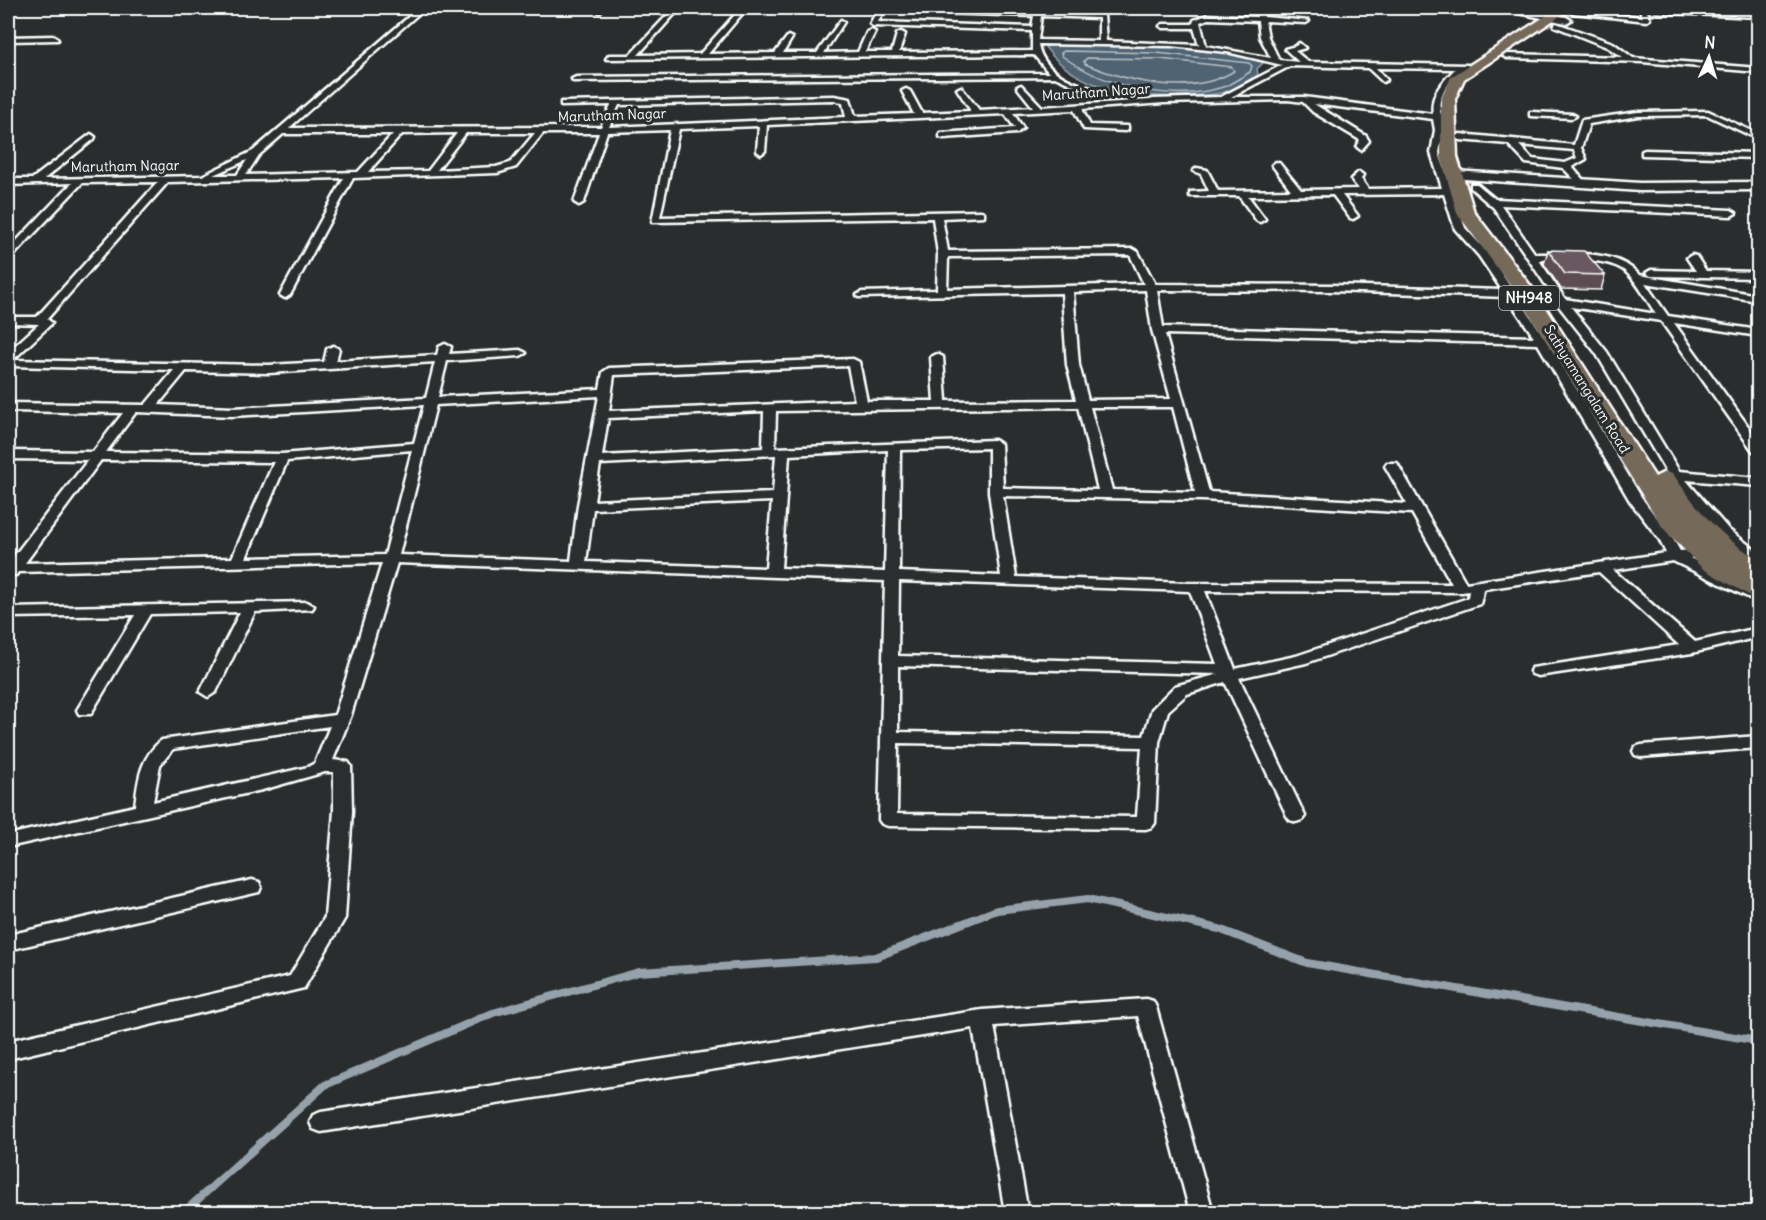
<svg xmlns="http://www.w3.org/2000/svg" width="1766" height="1220" font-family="Delius,sans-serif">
  <rect width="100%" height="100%" fill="#2a2d2e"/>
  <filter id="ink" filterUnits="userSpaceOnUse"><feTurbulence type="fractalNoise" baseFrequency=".0167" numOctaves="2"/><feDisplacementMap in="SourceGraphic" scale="12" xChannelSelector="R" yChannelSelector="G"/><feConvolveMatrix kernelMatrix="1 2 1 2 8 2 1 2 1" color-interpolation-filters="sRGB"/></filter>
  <g filter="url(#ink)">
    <!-- water -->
    <path fill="#506473" stroke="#96a2ab" stroke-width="1.5" d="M1054 45C1111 45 1168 43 1224 52 1238 55 1252 56 1264 62L1257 69 1258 75C1247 80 1236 89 1225 92 1217 95 1206 95 1197 95 1144 100 1079 93 1045 47Z"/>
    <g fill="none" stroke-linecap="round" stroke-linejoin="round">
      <!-- shore -->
      <g stroke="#b9c1c7" stroke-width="1.5">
        <path d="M1064 51 1157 53 1249 63 1252 66 1250 72C1242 77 1234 82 1226 86 1174 104 1105 87 1062 56L1061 53Z"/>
        <path d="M1087 58 1160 59 1232 67 1234 71C1192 97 1128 82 1085 64L1084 61Z"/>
      </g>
      <!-- stream -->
      <path stroke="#96a2ab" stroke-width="8" d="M184 1212 325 1085 493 1013 639 972 876 957 997 910 1088 899 1219 929 1307 963 1758 1041"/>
      <!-- street casing -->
      <g stroke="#fff" stroke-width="5">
        <g id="street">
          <path d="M419 8H425L289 128 601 127 611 105 561 106V102H564L834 96 850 99 855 116 914 114 902 91 906 89 910 91 922 113 971 111 957 89 961 87 979 110 1033 107 1017 87 1021 85 1042 107 1150 100 1153 99 1221 97 1282 65 1227 52 1171 46 1038 44C1044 83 1101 91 1132 97V101H1129L1086 91 1055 77 573 81 572 79 576 77 1049 73 1034 55 606 59 609 55H630L674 8H680L638 55 700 54 741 8H747L708 54 775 53 788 36 792 38 783 53H817L841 20 844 22 824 53 858 52 867 32 871 30 875 32 865 52H892L897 34 901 32 905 34 899 52 1032 51V31L873 26 870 24 877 11 842 10 839 8 1035 12 1036 8H1042V12L1104 15 1106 41 1199 45 1194 28H1163L1160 26 1163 24H1193L1194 20 1207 15 1257 17 1256 10 1234 8H1262L1264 17 1309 21 1306 23 1265 21 1268 37 1279 60 1299 62 1285 49 1296 46 1299 43 1305 48 1295 51 1308 62 1468 65V69C1457 70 1442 90 1440 101 1439 105 1440 111 1441 115L1449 118 1442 120 1443 130 1439 153 1465 228 1487 252 1513 291 1554 297 1494 208 1471 188V184H1477L1495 199 1731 210 1736 213 1731 216 1501 205 1535 254C1567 254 1616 248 1639 275L1758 295V301L1645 283 1668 316 1758 330V336L1674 323 1758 440V452L1753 451 1661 321 1571 307 1607 352 1679 471 1758 478V486L1686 480 1729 530 1758 552V562L1719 536 1670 478 1596 353 1558 305 1518 298C1562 362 1600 429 1640 495 1652 514 1669 530 1680 551L1713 548 1715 551 1713 554 1690 558 1758 592V602L1673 561 1613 570 1695 642 1758 628V637L1692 653 1538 676 1532 674 1530 671 1532 668 1679 645 1599 572 1484 589 1480 604 1306 663 1239 678 1305 816 1302 820 1296 822 1290 820 1287 816 1225 682 1187 694 1168 711 1159 742 1155 823 1152 827 1146 829 888 826 882 824 879 820 885 581 397 563 351 715 333 760 348 762 351 766 352 811 345 918 304 988 8 1059V1041L290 976 325 917 334 811V772H325L262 790 8 847V835L135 806C138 781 140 757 162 740L335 715 382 563 18 572 16 575H8V564L88 460 8 459V451L93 452 123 413 8 411V403L145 405 174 370 8 366V352L39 324 8 323V317H37L158 182 82 183 12 257 8 258V250L72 183 8 185V179H32L91 134 95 137 94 139 44 179 202 176 253 151ZM884 11 1034 16 1032 27 878 22ZM1041 16 1099 18V41L1038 40ZM1208 19 1258 21 1260 37 1271 58 1206 46 1200 22ZM1290 66 1368 68 1383 82 1387 80 1376 68 1455 69C1442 83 1430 94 1433 114L1304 97H1231ZM834 100 843 103 846 117 609 127 619 105ZM1288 100 1303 102 1313 112 1360 140 1357 147 1361 150 1369 141 1366 136 1314 104 1433 119 1435 130 1431 153 1442 188 1368 189 1361 179 1363 175 1359 172 1351 179 1359 189 1301 190 1279 163 1276 162 1272 165 1291 190 1218 191 1207 170 1197 168 1193 171 1201 174 1209 191 1190 192V196H1239L1257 221 1260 222 1265 219 1248 196 1333 195 1350 218 1353 219 1358 216 1342 195 1444 194 1455 229 1479 256 1502 290 1331 285 1155 284 1138 252 1133 249 948 251 942 218 984 216V212L981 211 660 217 679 129 759 126 757 151 761 154 765 151 767 125 1005 114 1015 128 940 133V137L943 138 1017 133 1023 128 1013 113 1074 110 1084 129 1125 131 1128 130V126L1090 125 1082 109 1164 103ZM670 130 652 222 933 218 938 254 937 290 862 292 857 295 858 297 1062 293 1067 365 1076 400 946 401 943 357 937 354 931 357 934 401H867L859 362 853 359 609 368 603 372 600 389 438 397 447 361 520 356 526 353 520 350 449 354 451 347 445 344 439 347 437 355 336 361 339 349 333 346 327 349 324 362 269 365 13 360 50 325 52 323 47 319 168 182 344 178 280 295 285 298 290 295 353 178 497 173 516 167 543 133H599L574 202 579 205 584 202 607 132ZM457 133 428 171 368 172 402 134ZM466 133H535L510 163 496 167 437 170ZM283 134H393L358 172 246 175 259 155ZM247 160 237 175H213ZM1130 255 1144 284 947 289 948 257ZM1539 260C1562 260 1607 256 1626 272 1638 282 1647 301 1656 314L1565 299ZM1146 290 1152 330 1171 399 1088 400 1079 365 1073 292ZM1157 290 1331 291 1507 297 1534 337 1163 327ZM1165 334 1538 344 1630 501 1659 539 1666 553 1466 583 1397 463H1387L1385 466 1407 504 1209 492ZM435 362 426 398 232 408 158 405 186 371 269 373ZM848 366 855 401 609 411 614 375ZM599 396 578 505 571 561 399 555 436 405ZM424 405 414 443 282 454 106 452 136 412 232 416ZM1078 407 1098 490 1003 488 1001 444 995 440 775 448 776 411ZM1090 407H1173L1195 492 1112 490ZM764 411 763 448 602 456 608 418ZM989 448V492L1001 576 899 572 900 450ZM412 450 385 555 246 558 287 461ZM888 450 885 572 781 568 789 455ZM776 455 773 493 594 501 600 464ZM101 460 274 462 232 558 25 563ZM1003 496 1203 500 1412 513 1452 584 1189 583 1016 577ZM772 501 766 568 586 562 593 509ZM899 581 1190 591 1217 664 898 656ZM1205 591 1462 592 1469 591 1468 598 1296 656 1235 669ZM898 666 1219 674 1175 686 1152 709 1144 736 898 732ZM330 726 315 763 308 767 153 802 160 765 173 749ZM898 743 1142 747 1137 817 897 814Z"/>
          <path d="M598 8H604L599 12 596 10Z"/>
          <path d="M1643 8 1758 13V17L1647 12 1650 19 1647 21 1573 13 1576 11 1643 17 1640 10Z"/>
          <path d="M1556 23 1613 43 1633 58 1758 68V72L1642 62 1507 58 1503 56 1507 54 1623 57 1607 47 1554 26Z"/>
          <path d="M55 36 58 40 8 41V37Z"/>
          <path d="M1708 111 1758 134V139L1707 115 1638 116 1589 124 1581 148 1586 159 1572 167 1585 182 1580 185 1563 168 1526 163 1508 144 1460 140 1456 137 1460 134 1574 145 1582 120 1638 112ZM1519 145 1574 150 1577 158 1565 163 1532 159Z"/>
          <path d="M1533 112 1572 114 1576 116 1572 118 1530 116V112Z"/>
          <path d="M1645 150 1758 153V158L1642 155V151Z"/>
          <path d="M1692 255 1696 256 1706 271 1758 272V278L1651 276 1646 273 1651 270 1696 271 1687 258Z"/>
          <path d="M307 602 314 606 312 609 255 612 216 692 208 697 200 692 240 612 150 614 93 710 91 714H79L77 710 135 615 8 617V608Z"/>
          <path d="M1758 736V748L1641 757 1635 755 1633 751 1635 747 1641 745Z"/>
          <path d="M252 880 259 882 261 887 259 892 8 950V935Z"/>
          <path d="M1146 999 1153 1001 1156 1007 1213 1212H1190L1138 1016 994 1026 1028 1212H1005L973 1028 321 1132 313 1129 310 1122 313 1115 321 1112 982 1010Z"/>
        </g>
      </g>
      <!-- secondary casing -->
      <g stroke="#fff" stroke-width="5">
        <g id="secondary">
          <path d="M1495 8H1513L1566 17 1571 20 1566 23Z"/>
          <path d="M1454 171 1640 183 1758 182V190L1640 191 1450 178 1448 175 1450 172Z"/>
        </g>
      </g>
      <!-- highway casing -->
      <g stroke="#fff" stroke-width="5">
        <path id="highway" d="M1558 8H1572L1464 79 1455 99 1457 157 1474 212 1539 297 1655 477 1665 472 1673 474C1698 510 1720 537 1758 559V573L1750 574 1758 579V597L1749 595 1703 569 1663 528 1520 299 1457 213 1441 157V99L1451 77Z"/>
      </g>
      <!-- street -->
      <use href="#street" fill="#2a2d2e" fill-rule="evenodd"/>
      <!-- secondary -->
      <use href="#secondary" fill="#2a2d2e" fill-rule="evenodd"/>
      <!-- highway -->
      <use href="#highway" fill="#746a5a" fill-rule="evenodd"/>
    </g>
    <!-- wall -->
    <path fill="#5c4d53" stroke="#fff" stroke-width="1.5" d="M1548 250 1605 275 1601 290 1561 289 1544 264Z"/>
    <!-- building -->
    <path fill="#6b5960" stroke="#fff" stroke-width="1.5" d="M1548 250 1584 251 1605 275 1565 274Z"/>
  </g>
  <g text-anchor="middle" stroke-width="6" stroke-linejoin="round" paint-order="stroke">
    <!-- far-street labels -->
    <g font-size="14" fill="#fff" stroke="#2a2d2e">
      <text transform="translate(1096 92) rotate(-4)" y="5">Marutham Nagar</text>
      <text transform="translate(612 115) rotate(-2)" y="5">Marutham Nagar</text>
      <text transform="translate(125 166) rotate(-1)" y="5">Marutham Nagar</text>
      <text transform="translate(1587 389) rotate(58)" y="5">Sathyamangalam Road</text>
    </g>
    <!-- shield labels -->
    <rect fill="#2a2d2e" stroke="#bfc0c0" stroke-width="1.5" x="1499" y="286" width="60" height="24" rx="4.5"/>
    <g font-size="15" font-weight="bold" fill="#fff">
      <text x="1529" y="303">NH948</text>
    </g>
  </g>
  <!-- margin -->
  <rect width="1766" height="1220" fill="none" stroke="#2a2d2e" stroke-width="30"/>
  <rect x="15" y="15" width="1736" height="1190" fill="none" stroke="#fff" stroke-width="2" filter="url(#ink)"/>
  <!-- north arrow -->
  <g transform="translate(1709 57) rotate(4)" stroke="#2a2d2e" stroke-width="4.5" paint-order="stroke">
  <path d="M0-4.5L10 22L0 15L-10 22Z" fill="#ffffff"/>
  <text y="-9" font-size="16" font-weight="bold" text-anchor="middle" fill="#ffffff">N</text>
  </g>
</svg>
